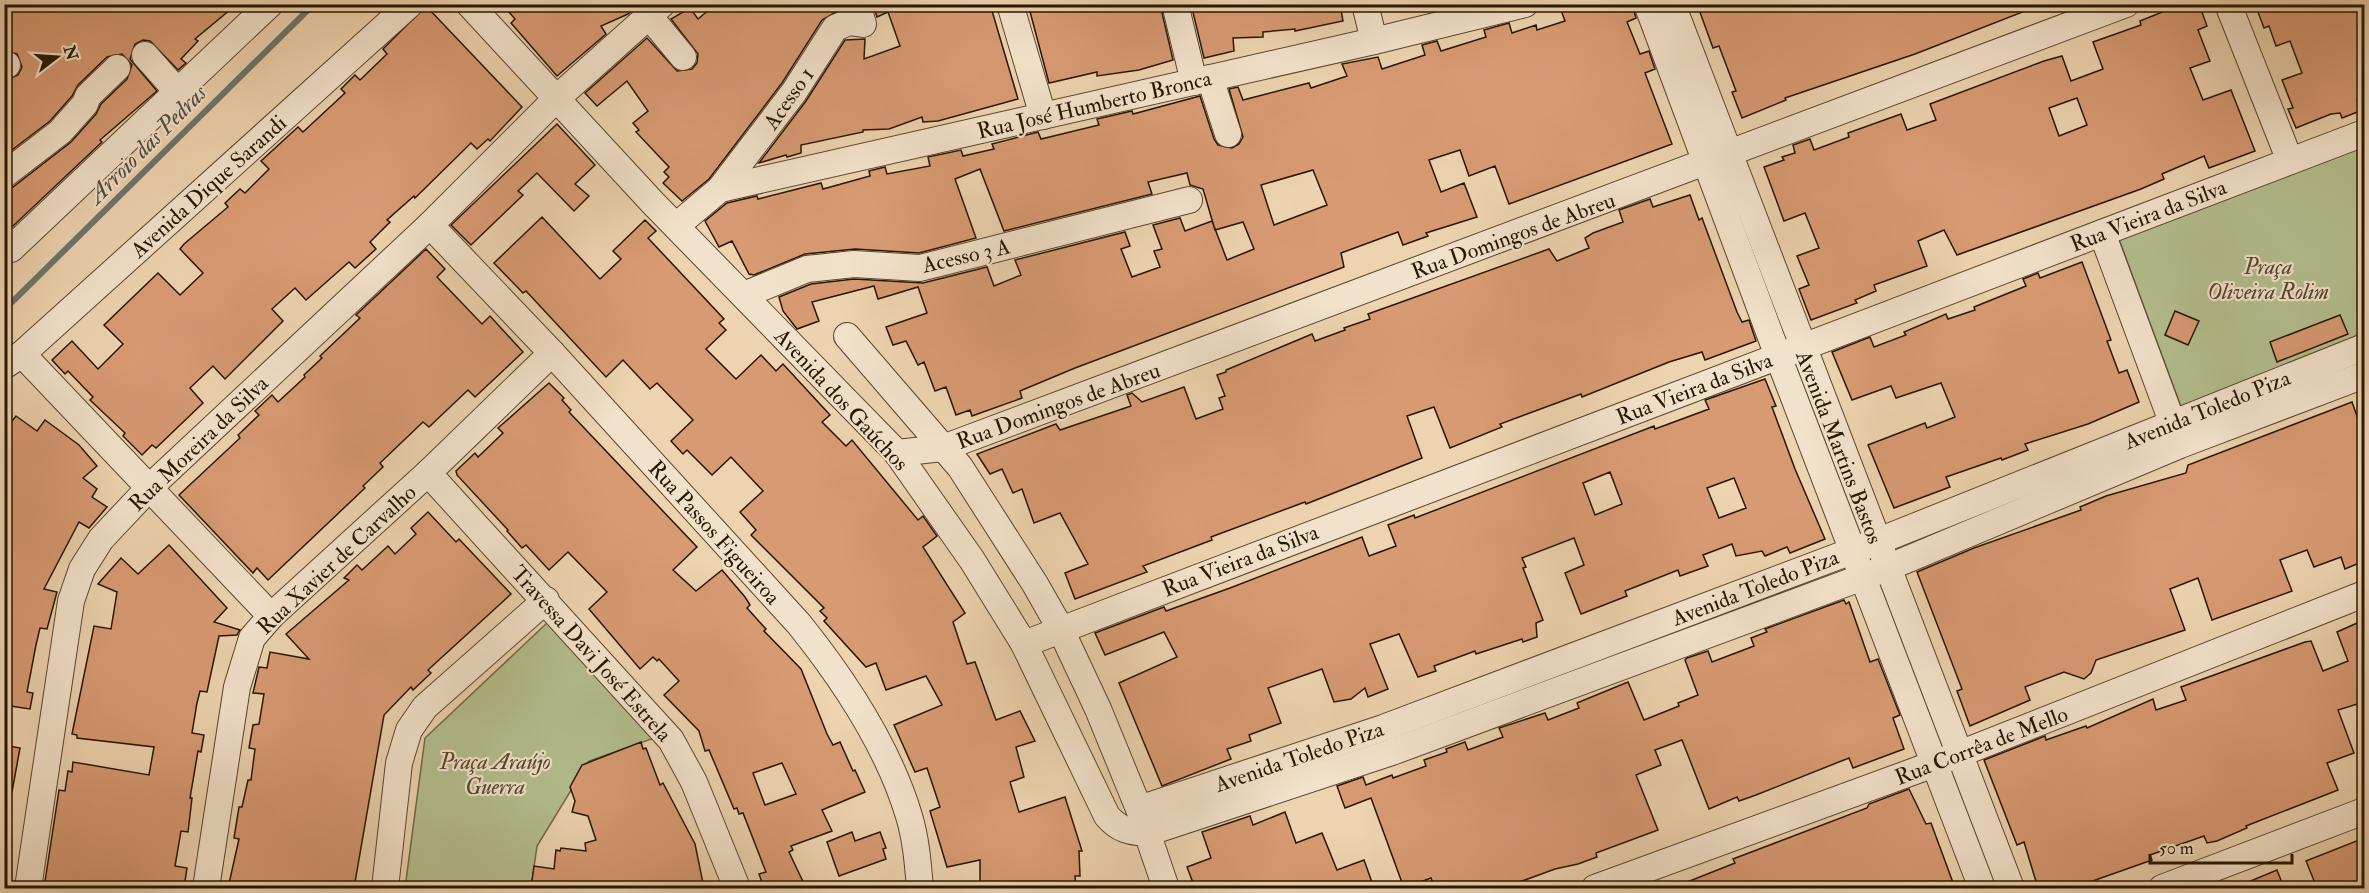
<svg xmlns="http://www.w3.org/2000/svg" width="2369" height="893" font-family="'IM FELL Double Pica',serif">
  <rect width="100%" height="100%" fill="#edd3af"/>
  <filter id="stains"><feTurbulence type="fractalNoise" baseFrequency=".00333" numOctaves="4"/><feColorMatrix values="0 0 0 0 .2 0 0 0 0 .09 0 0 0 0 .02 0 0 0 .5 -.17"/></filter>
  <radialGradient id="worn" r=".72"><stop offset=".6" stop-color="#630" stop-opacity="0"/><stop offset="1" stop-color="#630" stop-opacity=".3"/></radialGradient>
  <!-- green -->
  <g fill="#b4be8e" stroke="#6e6a48" stroke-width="1.5">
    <path d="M2364 141V344L2183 412 2117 234Z"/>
    <path d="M547 623 657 737 589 761 537 846 531 888H405L425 738Z"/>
  </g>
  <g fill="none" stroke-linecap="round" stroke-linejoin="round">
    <!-- stream -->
    <path stroke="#6e766d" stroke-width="6" d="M4 310 314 4"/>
  </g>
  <!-- building -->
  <g fill="#d89a73" stroke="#271601" stroke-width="1.5" fill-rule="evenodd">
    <path d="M4 4H237L195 39 198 41 181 59 186 63 178 70 150 41 143 40 135 44 130 59 157 91 100 140 102 142 13 226 4 223V190L13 187 71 142 96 114 101 104 127 79 132 65 122 54 107 57 78 85 72 96 50 121 4 156V81L18 75 22 67 17 54 4 51Z"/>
    <path d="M502 4H639L628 14 601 26 606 34 557 76 511 23 515 19Z"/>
    <path d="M716 4H842L843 8 822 20 782 83 709 179 682 201 663 183 669 177 664 172 669 167 636 132 639 130 633 123 648 111 627 81 597 106 585 93 647 38 677 71 692 69 697 63 698 54 671 19 690 8 698 19Z"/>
    <path d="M873 4H990L1018 99 938 121 923 122 922 117 889 129 863 130V132L801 145V153L787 157 786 155 759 163 806 101 845 40 865 39 864 59 900 46 888 12 877 17Z"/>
    <path d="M1028 4H1160L1173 60 1139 70 1097 76V72L1049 83Z"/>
    <path d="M1191 4H1340L1343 21 1295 31V29L1263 32V37L1233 38 1234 51 1204 58Z"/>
    <path d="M1578 4H1632L1636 18 1627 22 1640 54 1649 51 1655 69 1645 73 1672 144 1509 204 1495 166 1469 176 1460 150 1429 160 1441 192 1464 183 1477 217 1426 233 1428 236 1403 245 1398 232 1341 253 1344 267 1075 368 1020 391 1022 398 972 416 970 410 956 415 946 387 935 391 924 362 918 365 906 341 893 345 886 327 927 313 918 287 878 299 874 286 812 302 819 321 797 329 783 311 779 297 811 284 854 279 923 283 987 267 994 286 1021 275 1015 260 1125 232 1130 246 1121 249 1132 277 1160 267 1154 251 1162 249 1153 225 1180 218 1185 231 1212 221 1227 260 1254 249 1243 222 1215 230 1203 189 1190 185 1187 173 1148 182 1152 194 1004 231 980 169 955 179 976 238 919 253 855 249 805 254 754 275 749 274 732 241 719 247 705 221 727 203 757 196 758 199 821 183 823 189 870 176 869 171 885 167 887 174 930 166 928 157 961 150 963 156 994 149 992 144 1038 132 1041 139 1099 125 1097 119 1132 111 1133 114 1200 96 1214 139 1218 145 1232 148 1239 144 1243 137 1229 89 1238 87 1243 100 1309 83 1311 88 1347 76 1342 64 1378 57 1382 69 1425 55 1422 45 1437 41 1441 51 1486 37 1484 30 1509 23 1512 33 1536 25 1537 30 1565 21 1561 10ZM1313 170 1327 205 1274 225 1261 185Z"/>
    <path d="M1697 4H1782L1784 11 1802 4 2038 6 1915 54 1785 98 1786 100 1742 118 1732 92 1736 91 1719 46 1713 48Z"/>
    <path d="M2182 4H2199L2207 26 2198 30 2210 61 2190 68 2203 100 2231 90 2255 151 2209 168 2204 156 2162 174 2164 179 2141 189 1957 255 1944 230 1918 241 1927 266 1874 285 1876 291 1855 300 1857 303 1811 320 1799 289 1809 285 1797 256 1819 248 1805 213 1784 221 1764 167 1784 160 1782 157 1795 153 1793 145 1810 139 1814 150 1849 137 1848 133 1901 114 1907 130 1936 120 1930 104 2044 61 2062 56 2071 81 2103 69 2093 42 2141 25 2140 21ZM2077 98 2087 125 2059 136 2049 108Z"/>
    <path d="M2255 4H2364V99L2357 100 2360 111 2342 118 2340 113 2331 114 2296 128 2288 109 2293 108 2282 80 2302 73 2290 41 2276 46 2269 26 2264 28Z"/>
    <path d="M426 6 522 107 490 141 488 139 477 149 471 143 415 198 414 196 387 220 390 222 370 242 376 249 355 268 349 262 306 300 295 288 272 309 283 321 225 379 213 366 190 388 203 403 156 448 152 445 142 455 123 436 125 433 90 400 93 397 68 371 65 374 52 360 72 341 98 369 123 344 104 325 158 273 180 295 203 273 180 249 184 244 228 207 225 203 240 189 245 193 269 169 261 161 298 127 303 132 345 93 341 89 355 75 360 80 387 54 383 49Z"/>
    <path d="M557 124 595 165 575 184 589 196 574 211 537 173 518 191 523 195 471 245 451 225Z"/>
    <path d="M1690 195 1699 220 1702 218 1737 312 1742 322 1749 320 1756 341 1705 360 1702 352 1669 362 1582 397 1581 394 1500 424 1502 427 1450 448 1434 407 1407 416 1422 458 1306 504 1305 502 1211 537 1212 540 1143 566 1147 572 1075 599 1065 573 1088 564 1060 513 1034 523 1022 489 1013 493 1002 469 990 474 977 454 1056 424 1060 430 1131 406 1127 395 1132 393 1142 402 1184 387 1196 419 1223 409 1219 398 1225 396 1217 375 1226 372V370L1312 334 1315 341 1345 330 1344 328 1370 319 1368 314 1549 249 1557 261 1589 248 1585 238 1593 233 1623 222 1619 210 1650 199 1653 207Z"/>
    <path d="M542 217 600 279 621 259 613 251 645 220 656 231 648 238 724 319 719 323 726 330 706 349 736 379 761 355 776 371 783 364 830 415 822 422 846 446 852 440 918 520 923 516 937 536 923 547 965 613 953 622 967 664 975 662 996 720 1020 711 1035 741 1016 747 1024 777 1010 782 1019 812 1065 797 1082 851H1079L1080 876H1075L1076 888H980V860L947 867 930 811 940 807 927 768 915 772 894 725 942 705 926 676 886 690 876 663 866 667 824 621 827 618 820 611 824 608 751 535 756 530 740 512 763 491 731 457 712 475 687 450 683 454 671 441 693 420 657 383 650 389 623 360 606 377 526 291 523 293 494 263Z"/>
    <path d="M426 249 445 269 437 277 482 324 490 316 523 352 475 397 468 390 429 427 423 422 380 463 383 467 363 486 365 488 268 580 257 568 253 573 179 495 240 438 238 435 259 415 255 411 272 395 278 402 305 377 304 375 322 358 320 356 360 318 356 315Z"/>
    <path d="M2082 262 2111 340 2107 341 2119 373 2127 370 2139 402 2088 424 2025 444 2028 450 2002 460 2001 458 1946 477 1950 487 1894 508 1868 445 1925 423 1927 428 1955 417 1941 383 1896 398 1891 386 1852 400 1832 352 1870 337 1874 347 1906 335 1904 332 1946 314 1948 319 1975 310 1974 307 2026 286 2023 279 2038 273 2040 278Z"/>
    <path d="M2175 311 2199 321 2188 345 2165 335Z"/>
    <path d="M2340 315 2348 334 2277 362 2270 342Z"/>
    <path d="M1765 379 1776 406 1772 407 1795 469 1825 539 1790 553 1787 547 1765 556 1762 551 1736 556 1732 544 1703 555 1708 566 1680 576 1678 570 1625 591 1627 596 1581 614 1565 573 1584 565 1574 538 1522 558 1526 567 1523 568 1543 620 1536 623 1537 637 1523 642 1522 639 1476 654 1475 651 1467 654 1434 666 1436 671 1418 677 1399 634 1370 644 1388 689 1368 697 1365 688 1351 699 1334 702 1322 669 1268 688 1281 723 1249 735 1251 741 1227 749 1231 759 1162 786 1119 683 1177 657 1164 632 1105 655 1095 633 1164 607 1166 611 1230 588 1362 537 1369 556 1396 546 1388 525 1414 515 1415 518 1654 426 1655 429 1709 409 1705 400ZM1610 472 1622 504 1595 515 1583 483ZM1734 478 1746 508 1719 518 1707 488Z"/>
    <path d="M549 383 564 398 562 400 571 410 569 412 697 547 673 570 696 591 722 570 745 597 750 605 747 608 766 629 764 631 801 669 827 734 833 745 840 742 853 771 855 770 865 792 822 810 832 831 791 846 793 850 789 852 806 888H764L759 874 766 872 743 813 739 814 737 808 734 809 709 750 705 751 699 731 664 695 679 681 659 659 657 661 653 657 640 669 589 609 607 592 568 552 549 570 526 545 522 548 507 531 508 530 457 475 456 471 475 453 478 457 503 433 498 428ZM782 763 796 794 765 805 753 773Z"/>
    <path d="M2352 402 2364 436V561L2345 569 2341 557 2314 567 2307 550 2280 560 2292 591 2212 620 2198 578 2170 589 2185 630 2096 660 2091 673 2084 679 2064 672 2025 687 2030 700 1970 726 1957 691 1962 689 1917 572 1974 548 2081 510 2080 507 2106 496 2186 473 2188 465Z"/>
    <path d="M16 416 37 431 45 420 79 445 97 466 83 478 97 489 92 497 107 507 89 528 79 522 44 589 57 592 47 629 40 628 36 645 27 692 33 693 30 709 4 705V431Z"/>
    <path d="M428 512 456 542 459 539 511 594 428 670 431 673 413 690 411 687 384 715 354 888 282 886V888H228L239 839 234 838 239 807H242L248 780H251L255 749 249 748 253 725 259 724 264 694 253 693 259 667 267 668 270 652 309 659 286 634 349 580 344 578 357 565 362 570 388 546 395 554 416 534 411 528Z"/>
    <path d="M169 545 227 608 214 622 240 630 237 635 219 636 207 692 200 691 197 703 192 733 204 735 201 752 198 751 190 798H192L188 832 181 831 175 866 187 868 184 888H44L59 790 65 791 68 771 72 772 73 762 149 775 154 747 77 738V735L72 734 94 626 111 629 117 592 98 584 121 558 138 574Z"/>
    <path d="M1844 600 1846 604 1849 602 1870 662 1878 659 1900 715 1893 718 1904 749 1853 768 1849 758 1756 795 1739 801 1737 797 1709 809 1682 740 1655 750 1661 765 1636 775 1658 830 1596 853 1597 857 1578 864 1555 869 1503 888H1435L1431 878 1404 888 1371 798 1345 808 1337 786 1363 777 1366 785 1392 775 1393 778 1426 766 1424 760 1447 752 1446 749 1465 742 1468 750 1503 737 1499 728 1545 713 1548 720 1579 708 1577 703 1628 682 1644 720 1679 706 1678 703 1698 695 1685 660 1687 658 1708 651 1712 662 1754 646 1751 638 1767 632 1765 629Z"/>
    <path d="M2364 620V702L2338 710 2354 753 2327 763 2338 790 2246 826 2247 828 2217 841 2207 843 2204 836 2150 855 2152 860 2087 883 2089 888H2038L2024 842 2017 845 1984 760 2045 736 2046 740 2086 726 2087 728 2153 699 2156 710 2186 700 2181 687 2305 642 2311 641 2323 671 2348 661 2337 632Z"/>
    <path d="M641 742 643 749 646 748 660 785 663 783 695 844 704 888H531L534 866 554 869 556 850 560 851 561 848 586 851 585 843 596 840 588 816 572 812 575 801 570 787 582 765Z"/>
    <path d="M4 745 20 748 12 792 4 791Z"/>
    <path d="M1909 789 1926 824 1931 823 1955 888H1672L1735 863 1733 859 1867 808 1869 804Z"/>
    <path d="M1285 812 1296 843 1322 833 1337 870 1364 860 1374 888H1195L1187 867 1211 858 1202 832 1250 816 1253 825Z"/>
    <path d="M852 832 855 841 880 832 886 848 883 849 886 859 839 876 827 842Z"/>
    <path d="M2364 838V888H2353L2351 882 2333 888H2317L2306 861Z"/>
    <path d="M2277 870 2284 888H2234Z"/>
  </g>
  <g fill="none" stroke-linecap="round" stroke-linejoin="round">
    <!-- minor casing -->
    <g stroke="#58452c" stroke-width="28">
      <g id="minor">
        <path d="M469 4 653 203 897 453 972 560 1024 644 1107 816C1119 830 1130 832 1147 833L1392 752 1887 568 2180 445 2364 375"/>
        <path d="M1010 4 1043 116"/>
        <path d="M1175 4 1194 82"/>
        <path d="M1365 4 1374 41"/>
        <path d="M1647 4 1778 356 1982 888"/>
        <path d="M1672 4 2011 888"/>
        <path d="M2228 4 2290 161"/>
        <path d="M649 16 683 57"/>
        <path d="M145 55 177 91"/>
        <path d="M4 66 7 65"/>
        <path d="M1210 78 1228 134"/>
        <path d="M4 175 60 132 85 104 88 96 117 68"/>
        <path d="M720 189 794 92 835 28 849 22 863 24 857 4"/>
        <path d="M430 225 552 353 799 624C844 680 888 746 909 816 916 839 918 864 920 888"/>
        <path d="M676 226 720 189 1374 41 1525 4"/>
        <path d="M2102 233 2178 438"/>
        <path d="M4 238 11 249 270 4"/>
        <path d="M744 295 807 269 854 264 920 268 1189 200"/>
        <path d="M847 336 960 467 1035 584 1060 628 1098 709 1139 809 1166 888"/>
        <path d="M22 354 271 616"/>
        <path d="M4 366 22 354 410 4"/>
        <path d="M897 453 943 448 2126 4"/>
        <path d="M428 473 671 740 694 782 737 888"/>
        <path d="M1024 644 2364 133"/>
        <path d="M1139 809 1383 728 1876 542 2364 347"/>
        <path d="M28 888 71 601 82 569 101 539 150 487 430 225 556 99 662 4"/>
        <path d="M206 888 237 687 252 638 271 616 428 473 552 353"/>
        <path d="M385 888 399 763 409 730 425 707 546 600"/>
        <path d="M1595 888 1934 764 2364 594"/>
        <path d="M2162 888 2364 811"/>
      </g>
    </g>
    <!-- minor -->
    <use href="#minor" stroke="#f3e2cb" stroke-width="26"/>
  </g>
  <g text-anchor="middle" stroke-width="4.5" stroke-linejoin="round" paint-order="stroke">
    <!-- street labels -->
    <g font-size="22" fill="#271601" stroke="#f3e2cb">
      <text transform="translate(788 98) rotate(-55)" y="8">Acesso 1</text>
      <text transform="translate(1094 104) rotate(-13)" y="8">Rua José Humberto Bronca</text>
      <text transform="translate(208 186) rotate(-42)" y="8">Avenida Dique Sarandi</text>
      <text transform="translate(2148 215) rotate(-21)" y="8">Rua Vieira da Silva</text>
      <text transform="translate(1513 235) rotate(-20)" y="8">Rua Domingos de Abreu</text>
      <text transform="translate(966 255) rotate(-13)" y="8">Acesso 3 A</text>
      <text transform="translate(1694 388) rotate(-21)" y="8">Rua Vieira da Silva</text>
      <text transform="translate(842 399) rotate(47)" y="8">Avenida dos Gaúchos</text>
      <text transform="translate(1058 405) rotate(-20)" y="8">Rua Domingos de Abreu</text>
      <text transform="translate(2207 409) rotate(-22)" y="8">Avenida Toledo Piza</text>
      <text transform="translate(198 443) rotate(-44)" y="8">Rua Moreira da Silva</text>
      <text transform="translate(1840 447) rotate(69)" y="8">Avenida Martins Bastos</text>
      <text transform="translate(715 532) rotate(48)" y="8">Rua Passos Figueiroa</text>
      <text transform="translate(336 559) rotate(-43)" y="8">Rua Xavier de Carvalho</text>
      <text transform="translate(1240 560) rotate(-21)" y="8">Rua Vieira da Silva</text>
      <text transform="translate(1755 587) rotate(-21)" y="8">Avenida Toledo Piza</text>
      <text transform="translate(592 653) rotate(48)" y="8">Travessa Davi José Estrela</text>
      <text transform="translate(1981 745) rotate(-21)" y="8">Rua Corrêa de Mello</text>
      <text transform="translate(1299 756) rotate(-19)" y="8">Avenida Toledo Piza</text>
    </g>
    <!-- park labels -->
    <g font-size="22" font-style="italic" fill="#51482b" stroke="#f3e2cb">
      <text x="2268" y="274">Praça<tspan x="2268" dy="25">Oliveira Rolim</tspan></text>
      <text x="495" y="769">Praça Araújo<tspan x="495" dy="25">Guerra</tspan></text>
    </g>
    <!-- water labels -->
    <g font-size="24" font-style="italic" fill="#504e40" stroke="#f3e2cb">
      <text transform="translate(147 144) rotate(-45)" y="8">Arroio das Pedras</text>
    </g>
  </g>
  <!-- margin -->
  <rect width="2369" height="893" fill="none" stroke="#edd3af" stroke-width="24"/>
  <rect x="6" y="6" width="2357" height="881" fill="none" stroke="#271601" stroke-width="3"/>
  <rect x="12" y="12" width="2345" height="869" fill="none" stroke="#271601" stroke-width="1.5"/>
  <!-- north arrow -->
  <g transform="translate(57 57) rotate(73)" stroke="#f3e2cb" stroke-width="4.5" paint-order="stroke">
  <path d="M0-4.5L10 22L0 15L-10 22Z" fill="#271601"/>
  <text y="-9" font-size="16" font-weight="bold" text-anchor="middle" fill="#271601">N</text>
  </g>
  <!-- scale -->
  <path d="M2150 854v9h142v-9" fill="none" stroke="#271601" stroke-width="3"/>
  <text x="2159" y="854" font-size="18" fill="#271601" stroke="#f3e2cb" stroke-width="4.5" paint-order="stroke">50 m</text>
  <rect width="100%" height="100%" filter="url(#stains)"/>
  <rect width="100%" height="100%" fill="url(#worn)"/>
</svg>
